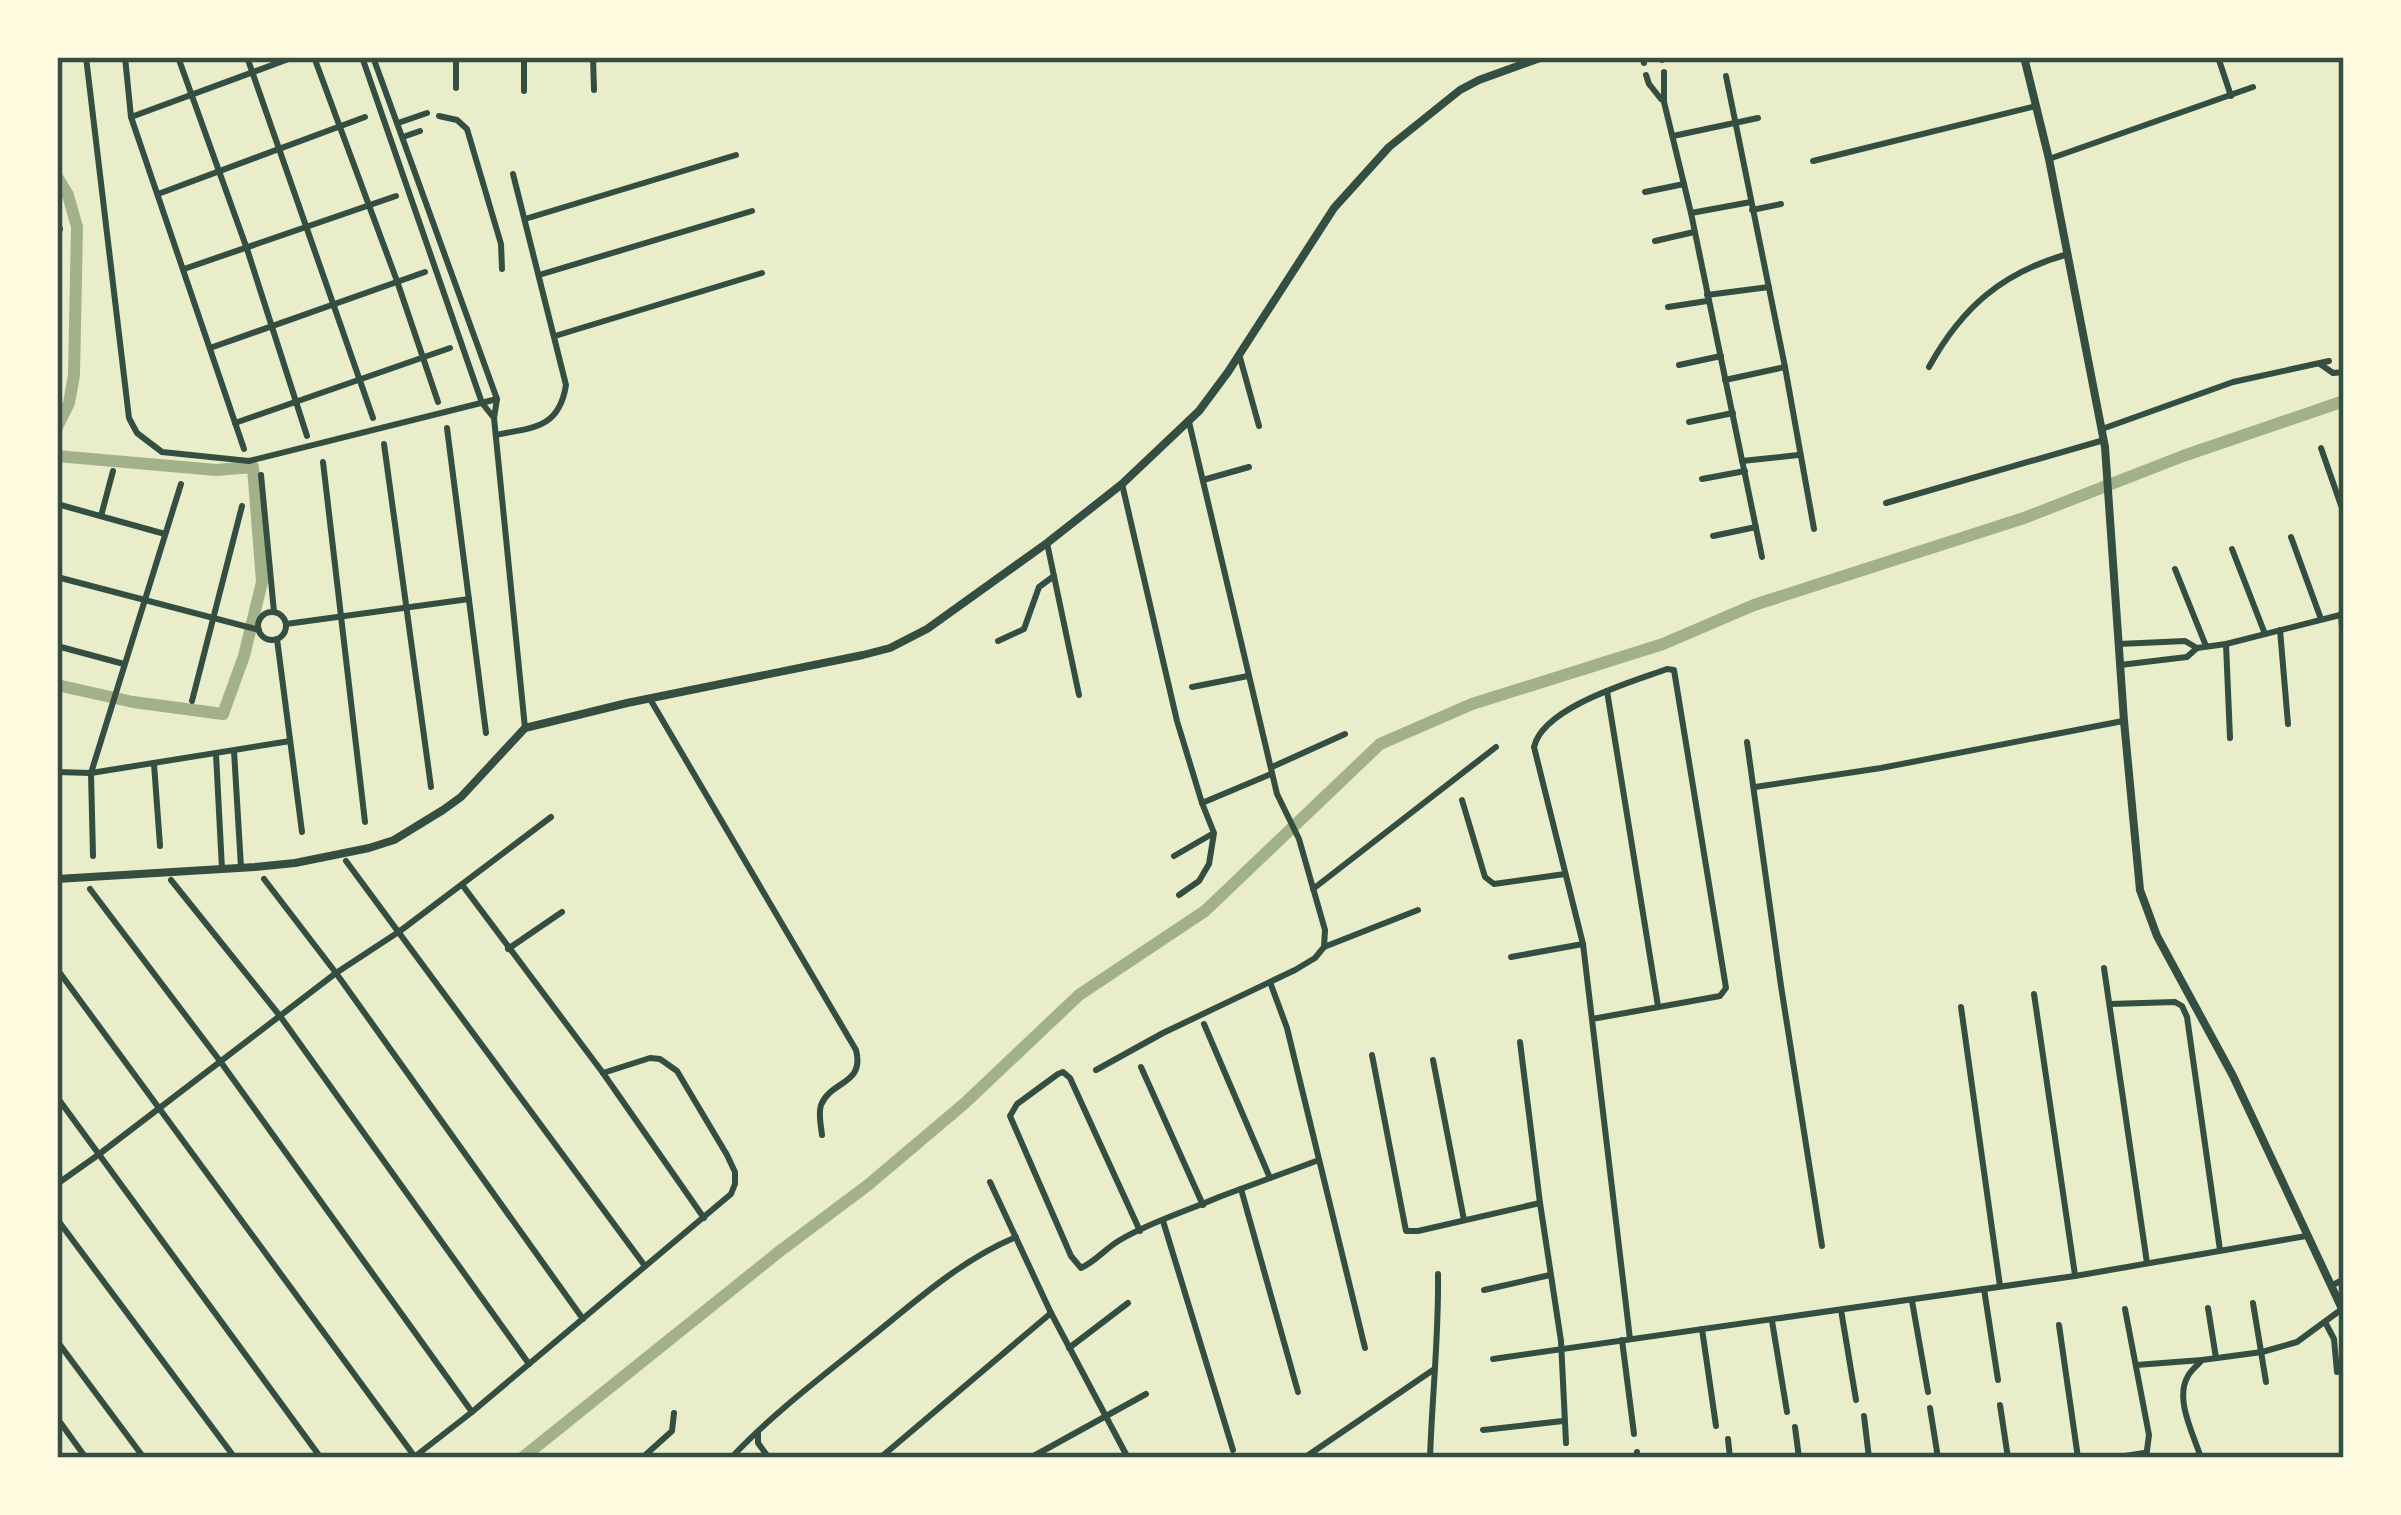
<svg xmlns="http://www.w3.org/2000/svg" width="2401" height="1515" font-family="'Fira Sans Condensed',sans-serif">
  <rect width="100%" height="100%" fill="#e9edc9"/>
  <g fill="none" stroke-linecap="round" stroke-linejoin="round">
    <!-- canal -->
    <g stroke="#a3b18a" stroke-width="12">
      <path d="M57 177 68 195 77 227 74 375 69 403 57 427"/>
      <path d="M57 456 216 470 253 467 262 582 244 656 223 714 133 702 57 685"/>
      <path d="M522 1458 780 1251 868 1185 965 1103 1079 995 1205 911 1380 744 1472 704 1663 644 1754 605 2024 518 2183 456 2344 401"/>
    </g>
    <!-- minor -->
    <g stroke="#344e41" stroke-width="6">
      <path d="M86 57 129 418 137 433 162 452 249 461 497 399"/>
      <path d="M125 57 131 117 244 449"/>
      <path d="M178 57 247 249 307 436"/>
      <path d="M247 57 373 418"/>
      <path d="M314 57 397 281 438 402"/>
      <path d="M362 57 482 403 494 418"/>
      <path d="M373 57 497 399 494 418 525 728"/>
      <path d="M593 57 594 90"/>
      <path d="M1642 57 1644 63"/>
      <path d="M1661 57 1662 60"/>
      <path d="M2218 57 2231 96"/>
      <path d="M1664 72V102L1691 213 1762 557"/>
      <path d="M1646 75 1649 84 1661 99"/>
      <path d="M1726 76 1785 367 1814 529"/>
      <path d="M456 88V57"/>
      <path d="M524 91V57"/>
      <path d="M439 116 457 120 467 129 501 244 502 269"/>
      <path d="M131 117 294 57"/>
      <path d="M398 123 427 113"/>
      <path d="M1673 136 1758 118"/>
      <path d="M403 137 420 131"/>
      <path d="M2049 159 2253 87"/>
      <path d="M1813 161 2036 106"/>
      <path d="M1645 192 1684 184"/>
      <path d="M158 194 365 117"/>
      <path d="M1752 210 1781 204"/>
      <path d="M1691 213 1751 202"/>
      <path d="M525 219 736 155"/>
      <path d="M57 229H60"/>
      <path d="M1655 241 1694 232"/>
      <path d="M184 269 396 196"/>
      <path d="M539 275 752 211"/>
      <path d="M1707 295 1769 287"/>
      <path d="M1668 307 1707 301"/>
      <path d="M555 336 762 273"/>
      <path d="M210 348 425 272"/>
      <path d="M1239 354 1259 426"/>
      <path d="M2320 364 2333 373 2344 372"/>
      <path d="M1679 365 1721 356"/>
      <path d="M1929 367C1962 307 2003 272 2068 254"/>
      <path d="M1725 380 1785 367"/>
      <path d="M1689 422 1733 413"/>
      <path d="M235 423 450 348"/>
      <path d="M447 428 486 733"/>
      <path d="M2102 429 2233 382 2329 361"/>
      <path d="M496 435C533 427 559 429 566 385L513 174"/>
      <path d="M384 444 431 787"/>
      <path d="M2321 448 2344 514"/>
      <path d="M1742 461 1798 455"/>
      <path d="M323 462 365 822"/>
      <path d="M261 475 274 612"/>
      <path d="M1702 479 1745 471"/>
      <path d="M1203 480 1249 467"/>
      <path d="M1122 484 1177 721 1202 803"/>
      <path d="M1886 503 2104 440"/>
      <path d="M57 504 165 534"/>
      <path d="M101 516 113 471"/>
      <path d="M1713 536 1756 527"/>
      <path d="M2291 537 2321 619"/>
      <path d="M1047 543 1079 695"/>
      <path d="M2232 549 2265 634"/>
      <path d="M2175 569 2206 646"/>
      <path d="M57 577 259 630"/>
      <circle cx="272" cy="626" r="14"/>
      <path d="M2341 614 2344 654"/>
      <path d="M286 624 469 599"/>
      <path d="M2280 630 2288 724"/>
      <path d="M277 639 302 832"/>
      <path d="M998 641 1024 629 1039 587 1054 576"/>
      <path d="M2119 644 2185 641 2197 648 2187 657 2120 665"/>
      <path d="M2226 644 2230 738"/>
      <path d="M57 646 124 664"/>
      <path d="M2197 648 2226 644 2344 614"/>
      <path d="M1192 687 1248 676"/>
      <path d="M1607 691 1658 1006"/>
      <path d="M650 699 856 1050C865 1085 831 1080 821 1105 818 1115 821 1125 822 1135"/>
      <path d="M192 701 242 506"/>
      <path d="M1747 742 1781 986 1822 1246"/>
      <path d="M234 751 241 867"/>
      <path d="M216 754 222 869"/>
      <path d="M154 764 160 846"/>
      <path d="M1272 767 1345 734"/>
      <path d="M57 772 91 773 290 741"/>
      <path d="M1755 787 1881 768 2123 721"/>
      <path d="M1462 800 1485 877 1494 884 1565 874"/>
      <path d="M93 856 91 773 181 484"/>
      <path d="M1174 856 1212 834"/>
      <path d="M346 861 645 1266"/>
      <path d="M264 879 336 973 583 1319"/>
      <path d="M171 880 280 1016 529 1364"/>
      <path d="M463 886 603 1073 704 1218"/>
      <path d="M90 889 220 1061 472 1412"/>
      <path d="M1313 889 1496 747"/>
      <path d="M1179 895 1199 881 1209 864 1214 833 1202 803 1271 774"/>
      <path d="M1324 947 1418 910"/>
      <path d="M508 949 562 912"/>
      <path d="M1511 957 1583 944"/>
      <path d="M2104 968 2147 1263"/>
      <path d="M57 969 415 1457"/>
      <path d="M1270 982 1287 1028 1365 1348"/>
      <path d="M2034 994 2075 1275"/>
      <path d="M2110 1004 2175 1002 2182 1006 2187 1017 2220 1250"/>
      <path d="M1961 1007 2000 1286"/>
      <path d="M1592 1019 1720 996 1726 988 1674 670 1667 669C1632 682 1543 707 1534 747L1583 944 1630 1339"/>
      <path d="M1204 1024 1270 1178"/>
      <path d="M1520 1042 1540 1203 1561 1341 1566 1443"/>
      <path d="M1372 1055 1406 1231H1418L1540 1203"/>
      <path d="M1433 1060 1464 1220"/>
      <path d="M1141 1067 1203 1205"/>
      <path d="M1096 1070 1163 1033 1295 970 1315 958 1324 947 1325 930 1299 839 1277 794 1189 422"/>
      <path d="M57 1097 321 1458"/>
      <path d="M990 1182 1051 1313 1128 1458"/>
      <path d="M57 1184 98 1155 336 973 400 931 551 817"/>
      <path d="M1241 1189 1298 1392"/>
      <path d="M57 1219 235 1458"/>
      <path d="M1163 1221 1233 1450"/>
      <path d="M1140 1231 1070 1078 1063 1072 1058 1074 1017 1104 1010 1116 1071 1256 1081 1268C1096 1261 1106 1248 1120 1240 1150 1222 1187 1211 1219 1197L1319 1160"/>
      <path d="M2333 1285 2344 1279"/>
      <path d="M1984 1289 1998 1380"/>
      <path d="M1484 1290 1550 1275"/>
      <path d="M1912 1301 1928 1392"/>
      <path d="M2253 1303 2266 1382"/>
      <path d="M2208 1308 2216 1358"/>
      <path d="M2125 1309 2149 1435 2146 1458"/>
      <path d="M1841 1310 1856 1400"/>
      <path d="M1772 1321 1787 1412"/>
      <path d="M2325 1322 2334 1339 2337 1372"/>
      <path d="M2059 1325 2078 1458"/>
      <path d="M1702 1329 1716 1426"/>
      <path d="M1622 1340 1634 1434"/>
      <path d="M57 1341 144 1458"/>
      <path d="M1069 1348 1128 1303"/>
      <path d="M1493 1359 2075 1276 2306 1236"/>
      <path d="M2136 1365 2202 1360"/>
      <path d="M2000 1405 2008 1458"/>
      <path d="M1930 1408 1938 1458"/>
      <path d="M1864 1416 1869 1458"/>
      <path d="M57 1418 86 1458"/>
      <path d="M1795 1427 1799 1458"/>
      <path d="M1483 1430 1563 1421"/>
      <path d="M758 1433V1443L769 1458"/>
      <path d="M1728 1439 1730 1458"/>
      <path d="M1637 1452V1458"/>
      <path d="M413 1458 472 1412 731 1194 735 1184V1172L727 1155 677 1071 660 1059 650 1058 603 1073"/>
      <path d="M642 1458 672 1431 674 1413"/>
      <path d="M731 1458C773 1413 823 1376 871 1337 917 1300 961 1260 1016 1237"/>
      <path d="M880 1458 1051 1313"/>
      <path d="M1030 1458 1146 1394"/>
      <path d="M1304 1458 1433 1370"/>
      <path d="M1430 1458C1432 1397 1439 1336 1438 1274"/>
      <path d="M2112 1458 2144 1453"/>
      <path d="M2201 1458C2194 1435 2174 1399 2188 1376 2191 1370 2197 1366 2202 1360L2262 1352 2297 1342 2342 1309"/>
    </g>
    <!-- tertiary -->
    <g stroke="#344e41" stroke-width="8">
      <path d="M2024 57 2049 159 2105 447 2124 721 2140 890 2157 936 2233 1076 2344 1313"/>
      <path d="M57 879 255 867 295 863 369 848 394 840 443 810 461 797 525 728 627 703 863 655 890 648 927 629 1047 543 1122 484 1199 411 1228 372 1334 208 1389 147 1460 90 1479 80 1543 57"/>
    </g>
  </g>
  <!-- border -->
  <rect width="2401" height="1515" fill="none" stroke="#fefae0" stroke-width="120"/>
  <rect x="60" y="60" width="2281" height="1395" fill="none" stroke="#344e41" stroke-width="4.5"/>
</svg>
